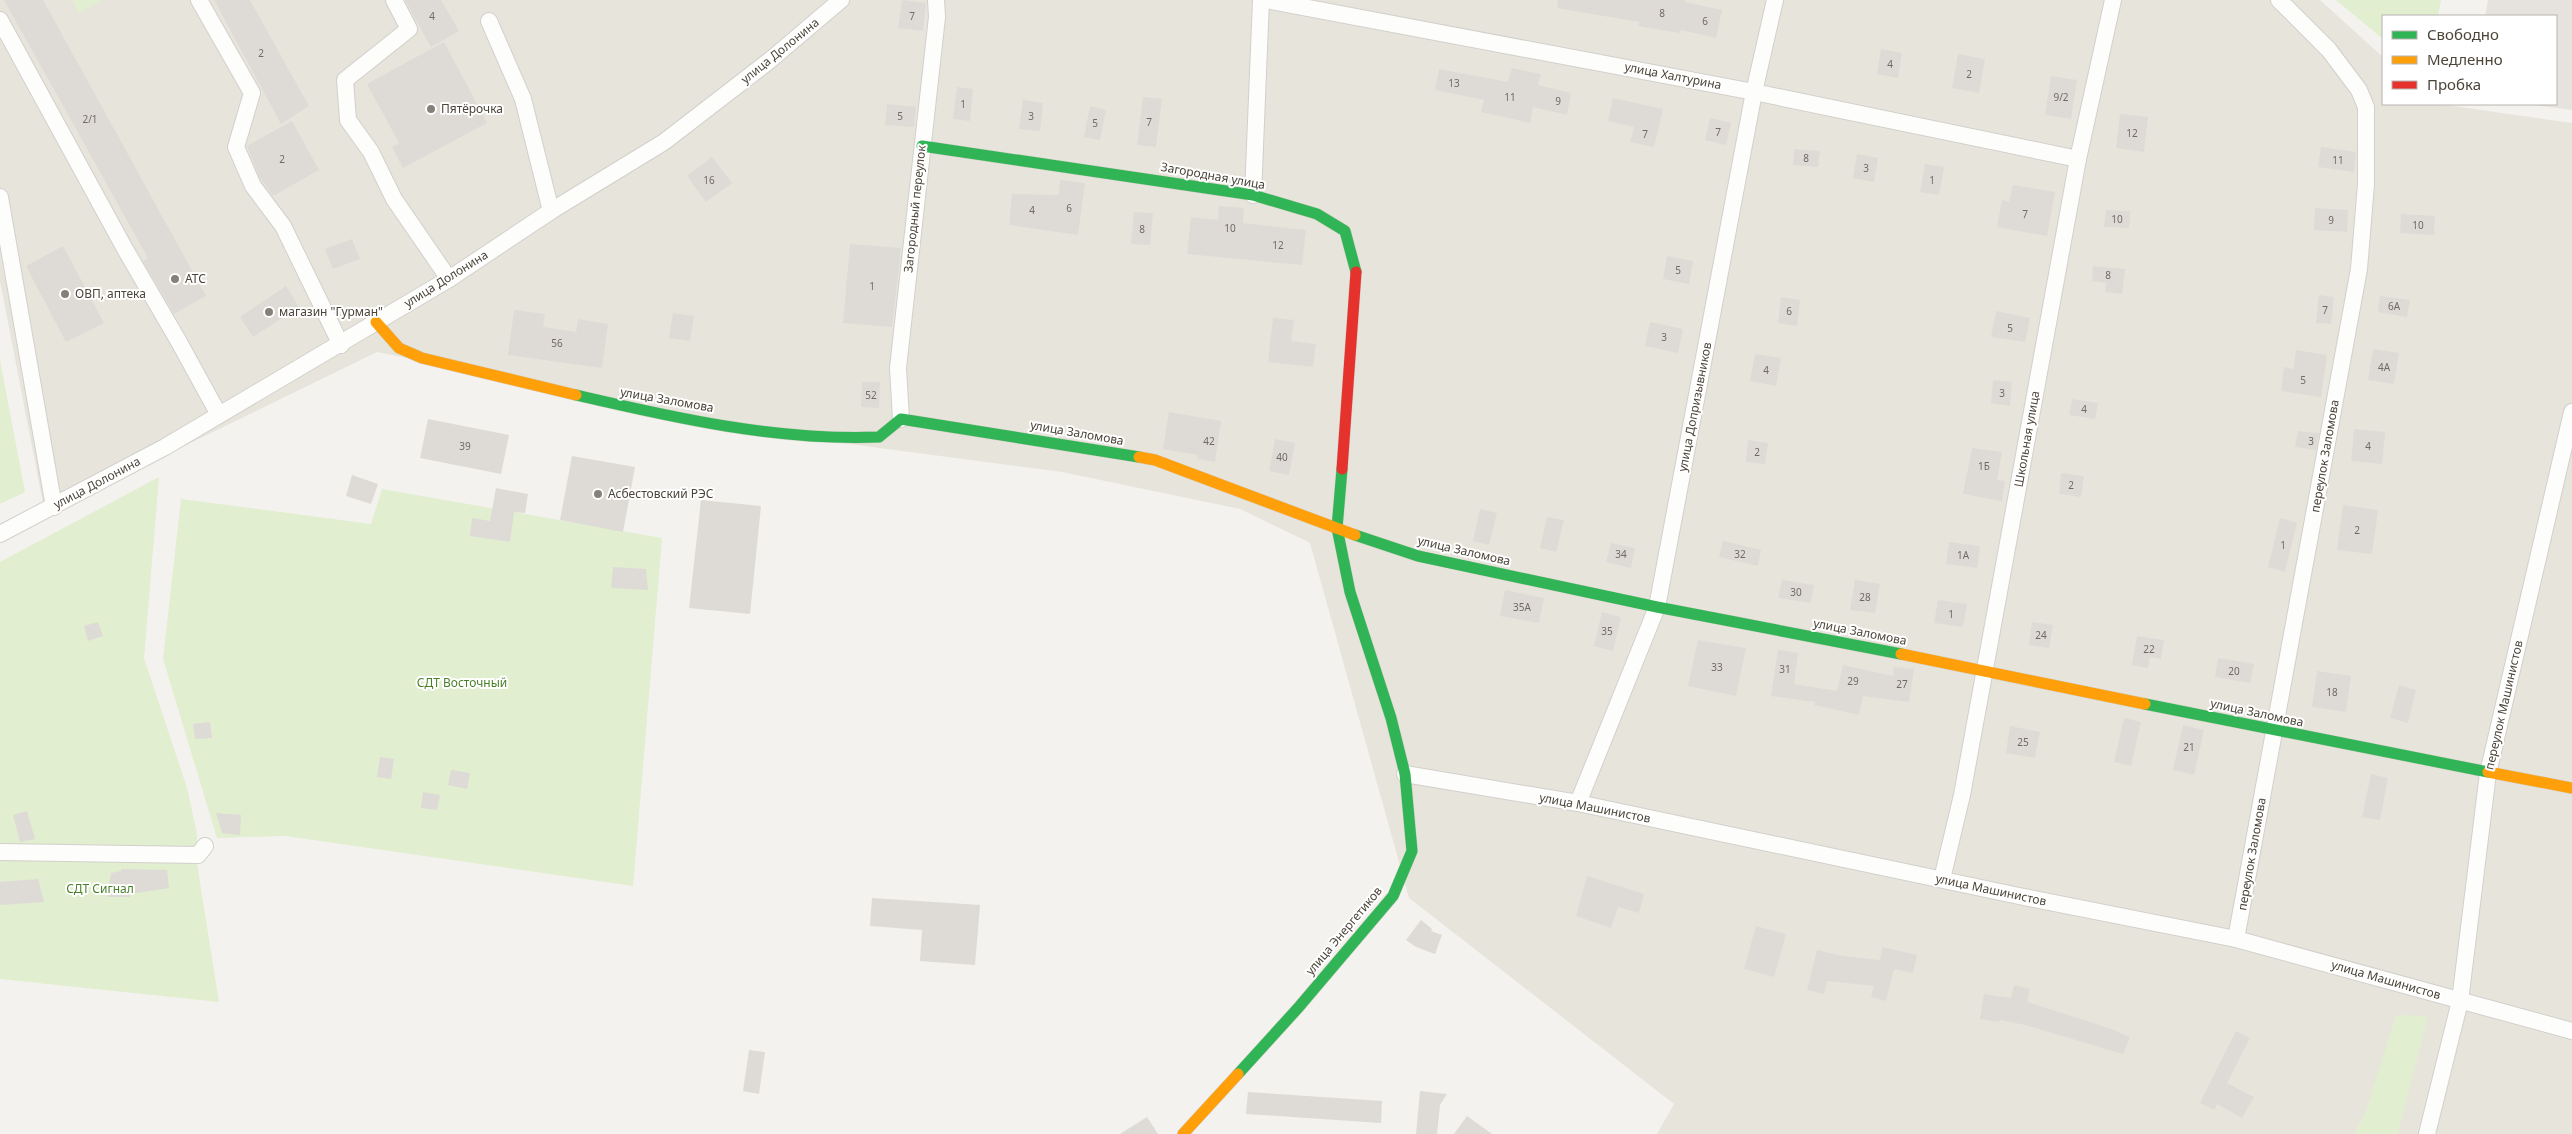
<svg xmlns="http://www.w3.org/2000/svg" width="2572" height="1134" font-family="'Noto Sans',sans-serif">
  <rect width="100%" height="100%" fill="#f4f2ee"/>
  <!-- residential -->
  <path fill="#e7e4dc" d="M0 0H2320L2383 57V104H2439L2572 123V1134H1657L1674 1104 1409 898 1310 543 1240 509 1062 472 811 439 377 352 45 514 0 281Z"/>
  <!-- industrial -->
  <path fill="#e6e2de" d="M2488 0H2572V110L2525 104H2556V16H2485Z"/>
  <!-- green -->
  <g fill="#e1eecf">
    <path d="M72 0H102L79 13Z"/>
    <path d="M2336 0H2441L2438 16H2383V39Z"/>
    <path d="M0 360 25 492 0 504Z"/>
    <path d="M159 477 144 658 187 788 197 834V864L219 1002 0 979V562Z"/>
    <path d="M382 489 662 538 633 886 285 836 217 838 163 659 181 499 371 524Z"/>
    <path d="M2396 1015 2428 1016 2398 1134H2354L2366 1111Z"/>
  </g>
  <!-- building -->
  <g fill="#dedbd6">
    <path d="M4 0H43L206 296 174 314 143 261 148 258Z"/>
    <path d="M214 0H250L309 106 281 124Z"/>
    <path d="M405 0H441L459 31 431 47Z"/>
    <path d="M902 0 926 3 923 31 898 28Z"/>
    <path d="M1558 0H1686L1685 2 1722 10 1716 38 1681 30 1680 33 1638 26 1639 22 1557 8Z"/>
    <path d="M444 42 487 123 403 168 392 147 399 143 367 84Z"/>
    <path d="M1881 49 1902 53 1898 78 1877 74Z"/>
    <path d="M1958 54 1985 59 1979 93 1952 88Z"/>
    <path d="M1512 68 1541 74 1538 85 1571 93 1567 115 1533 107 1530 123 1481 112 1484 100 1435 90 1439 69 1508 82Z"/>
    <path d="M2051 76 2077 80 2071 119 2045 115Z"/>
    <path d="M957 87 973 89 970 121 953 119Z"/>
    <path d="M1143 97 1162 99 1156 147 1137 145Z"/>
    <path d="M1613 98 1663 109 1654 147 1630 142 1634 127 1608 121Z"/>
    <path d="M1023 100 1043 103 1040 131 1019 129Z"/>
    <path d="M887 104 916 107 914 127 885 125Z"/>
    <path d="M1090 106 1106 110 1100 140 1084 137Z"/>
    <path d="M2120 114 2148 117 2144 152 2116 148Z"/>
    <path d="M1710 118 1731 123 1726 145 1705 140Z"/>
    <path d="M292 121 319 170 273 196 259 176 247 146Z"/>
    <path d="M2321 147 2356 152 2354 172 2318 167Z"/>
    <path d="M1794 149 1820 151 1818 167 1793 165Z"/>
    <path d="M1857 154 1878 158 1874 182 1853 178Z"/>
    <path d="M712 157 732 183 706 202 687 176Z"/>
    <path d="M1925 164 1944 167 1939 195 1920 192Z"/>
    <path d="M1060 180 1085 183 1078 235 1009 225 1012 194 1059 195Z"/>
    <path d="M2013 185 2055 192 2047 236 1997 227 2002 200 2009 202Z"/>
    <path d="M1219 206 1244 208 1243 223 1306 230 1302 265 1187 254 1191 217 1218 220Z"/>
    <path d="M2315 208 2348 210 2347 232 2314 230Z"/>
    <path d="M2106 210 2130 211 2129 228 2104 227Z"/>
    <path d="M1134 212 1153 213 1150 245 1131 244Z"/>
    <path d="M2401 214 2435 216 2434 235 2400 233Z"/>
    <path d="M352 239 360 259 333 269 325 249Z"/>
    <path d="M850 244 901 248 892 327 843 323Z"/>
    <path d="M63 246 104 323 66 342 26 266Z"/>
    <path d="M1667 256 1693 261 1689 284 1663 279Z"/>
    <path d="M2093 266 2125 269 2122 294 2105 292 2106 283 2092 281Z"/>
    <path d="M286 286 299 307 253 337 240 317Z"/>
    <path d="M2319 295 2334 297 2331 324 2316 323Z"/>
    <path d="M2380 296 2410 300 2407 317 2378 312Z"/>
    <path d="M1781 297 1800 300 1797 326 1778 323Z"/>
    <path d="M514 310 545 314 543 327 576 332 578 319 608 324 602 368 508 355Z"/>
    <path d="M1996 311 2030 318 2025 342 1991 337Z"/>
    <path d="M673 313 694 316 690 341 669 338Z"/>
    <path d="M1273 318 1294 320 1291 341 1316 344 1313 367 1268 362Z"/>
    <path d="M1650 322 1683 329 1678 353 1645 346Z"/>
    <path d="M2373 349 2399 353 2394 384 2368 380Z"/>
    <path d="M2296 350 2327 355 2321 397 2281 391 2284 367 2294 369Z"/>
    <path d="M1755 354 1781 358 1776 386 1750 381Z"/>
    <path d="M1993 380 2012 382 2010 406 1991 403Z"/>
    <path d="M862 382H880L879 408 861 407Z"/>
    <path d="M2072 399 2098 403 2095 419 2069 415Z"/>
    <path d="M1169 412 1221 421 1215 462 1197 459 1198 455 1163 449Z"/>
    <path d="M428 419 509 435 501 474 420 458Z"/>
    <path d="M2354 429 2385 432 2382 464 2351 461Z"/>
    <path d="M2298 431 2319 433 2316 450 2295 447Z"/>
    <path d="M1275 439 1295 443 1289 475 1269 471Z"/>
    <path d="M1748 440 1768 443 1765 464 1746 462Z"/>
    <path d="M1972 448 2002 452 1997 480 2005 481 2002 501 1963 494Z"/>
    <path d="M572 456 635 467 623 532 560 520Z"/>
    <path d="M2061 473 2084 476 2081 497 2059 494Z"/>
    <path d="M352 475 378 484 371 504 346 496Z"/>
    <path d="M496 488 528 494 525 513 514 512 510 542 470 536 472 518 490 521Z"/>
    <path d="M701 500 761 506 750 614 689 608Z"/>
    <path d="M2343 505 2378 510 2372 554 2337 550Z"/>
    <path d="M1480 509 1497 513 1489 545 1473 541Z"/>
    <path d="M1547 517 1564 520 1556 552 1540 548Z"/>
    <path d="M2280 518 2297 523 2285 572 2268 567Z"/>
    <path d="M1723 541 1761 550 1758 566 1719 557Z"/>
    <path d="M1949 542 1980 546 1977 568 1946 564Z"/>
    <path d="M1611 543 1635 548 1631 568 1606 562Z"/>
    <path d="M613 567 646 569 648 590 611 588Z"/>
    <path d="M1782 580 1814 585 1811 603 1778 598Z"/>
    <path d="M1855 580 1880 584 1875 613 1850 610Z"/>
    <path d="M1505 590 1544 598 1539 623 1500 616Z"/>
    <path d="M1938 600 1967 604 1963 627 1934 623Z"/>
    <path d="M1602 612 1621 617 1613 651 1594 646Z"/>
    <path d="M98 622 103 636 88 641 84 626Z"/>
    <path d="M2032 622 2053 625 2049 648 2029 645Z"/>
    <path d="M2137 636 2164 640 2161 659 2150 657 2148 668 2132 665Z"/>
    <path d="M1698 640 1746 648 1736 696 1688 686Z"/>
    <path d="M1778 650 1798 653 1794 684 1837 691 1843 665 1893 676 1894 667 1914 669 1909 702 1863 696 1859 715 1814 705 1815 702 1771 696Z"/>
    <path d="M2218 658 2254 664 2250 683 2215 677Z"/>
    <path d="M2317 671 2351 676 2346 712 2312 707Z"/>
    <path d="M2399 685 2416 690 2408 723 2390 718Z"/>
    <path d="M2124 718 2141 722 2131 766 2114 762Z"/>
    <path d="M210 722 212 738 195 739 193 724Z"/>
    <path d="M2183 725 2204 730 2194 775 2173 770Z"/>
    <path d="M2010 726 2040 732 2035 758 2006 753Z"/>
    <path d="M380 757 394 759 391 779 377 777Z"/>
    <path d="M451 770 470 773 467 789 448 785Z"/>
    <path d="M2371 774 2388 778 2380 820 2362 817Z"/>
    <path d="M423 792 440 795 437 810 421 808Z"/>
    <path d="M27 811 35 839 20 842 13 815Z"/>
    <path d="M216 813 241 815 240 835 222 833Z"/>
    <path d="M121 869 167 870 169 888 130 894V897H107L111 873 121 871Z"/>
    <path d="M1587 876 1644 894 1639 913 1618 907 1611 928 1576 916Z"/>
    <path d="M38 879 44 902 0 905V882Z"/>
    <path d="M872 898 980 905 975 965 920 961 922 930 870 926Z"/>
    <path d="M1421 920 1432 929 1431 931 1442 935 1435 954 1416 947 1406 940Z"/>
    <path d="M1756 926 1786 934 1774 977 1744 969Z"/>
    <path d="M1882 947 1917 955 1913 973 1894 969 1886 1001 1871 997 1874 986 1827 981 1824 994 1807 990 1817 950 1842 956 1880 960Z"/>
    <path d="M2014 985 2030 989 2027 1002 2109 1028 2130 1037 2123 1054 2025 1025 2000 1020 1999 1022 1980 1019 1984 994 2011 998Z"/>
    <path d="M2236 1031 2250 1038 2227 1083 2254 1097 2242 1118 2217 1104 2214 1110 2200 1103Z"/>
    <path d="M749 1050 765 1052 759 1094 743 1091Z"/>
    <path d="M1420 1091 1447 1094 1440 1105 1437 1134H1416Z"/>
    <path d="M1248 1092 1382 1101 1381 1123 1246 1114Z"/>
    <path d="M1467 1116 1492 1134H1454Z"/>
    <path d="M1147 1117 1158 1134H1120Z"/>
  </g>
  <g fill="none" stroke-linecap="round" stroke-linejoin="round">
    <!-- street casing -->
    <g stroke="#d2d0cb" stroke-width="18">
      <g id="street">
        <path d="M199 0 252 93 236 147 253 186 283 226 341 345"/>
        <path d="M394 0 409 29 345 80 348 120 371 152 394 199 449 279"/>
        <path d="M1266 0 1754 92 2078 159"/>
        <path d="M0 20 125 249 179 342 219 415"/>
        <path d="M489 21 523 99 551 211"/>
        <path d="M1253 195 1261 0"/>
        <path d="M0 197 54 507"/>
        <path d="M901 419 898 368 937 17 936 0"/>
        <path d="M0 534 165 447 449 279 551 211 664 142 769 61 841 0"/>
        <path d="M1405 774 1578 803 2019 896 2236 939 2572 1031"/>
        <path d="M1578 803 1657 607 1754 92 1775 0"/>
        <path d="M0 852 198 855 205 846"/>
        <path d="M1942 879 1962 795 2078 159 2113 0"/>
        <path d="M2236 939 2359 269 2366 184V107L2359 90 2329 50 2279 0"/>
        <path d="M2427 1134 2460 1001 2488 773 2572 412"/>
      </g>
    </g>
    <!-- fast casing -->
    <g stroke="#d3cfc5" stroke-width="12">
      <g id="fast">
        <path d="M922 146 1253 195 1317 214 1345 231 1356 272"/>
        <path d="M576 395C675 418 777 441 879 437L901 419 1139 457"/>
        <path d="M1355 535 1418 556 1657 607 1901 654"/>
        <path d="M2145 704 2488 772"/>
        <path d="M1238 1074 1298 1008 1393 896 1412 851 1405 774 1391 718 1350 592 1337 528 1342 469"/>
      </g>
    </g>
    <!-- slow casing -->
    <g stroke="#d3cfc5" stroke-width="12">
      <g id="slow">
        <path d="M376 322 399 348 422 358 576 395"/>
        <path d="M1139 457 1155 460 1355 535"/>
        <path d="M1901 654 2145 704"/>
        <path d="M2488 772 2572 788"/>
        <path d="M1183 1134 1238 1074"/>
      </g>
    </g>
    <!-- jam casing -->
    <g stroke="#d3cfc5" stroke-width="12">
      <path id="jam" d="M1342 469 1356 272"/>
    </g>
    <!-- street -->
    <use href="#street" stroke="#fdfdfc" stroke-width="16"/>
    <!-- fast -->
    <use href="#fast" stroke="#30b455" stroke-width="11"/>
    <!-- slow -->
    <use href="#slow" stroke="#ff9f0a" stroke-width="11"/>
    <!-- jam -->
    <use href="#jam" stroke="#e5322d" stroke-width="11"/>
  </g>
  <!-- markers -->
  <g fill="#868178" stroke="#fff" stroke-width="2">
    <circle cx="431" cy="109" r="5"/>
    <circle cx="175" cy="279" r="5"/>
    <circle cx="65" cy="294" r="5"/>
    <circle cx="269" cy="312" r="5"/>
    <circle cx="598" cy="494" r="5"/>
  </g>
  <g text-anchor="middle" stroke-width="4" stroke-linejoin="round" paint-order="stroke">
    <!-- number labels -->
    <g font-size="10" fill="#706a61">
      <text x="1662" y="17">8</text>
      <text x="432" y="20">4</text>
      <text x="912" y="20">7</text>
      <text x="1705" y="25">6</text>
      <text x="261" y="57">2</text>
      <text x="1890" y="68">4</text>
      <text x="1969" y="78">2</text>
      <text x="1454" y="87">13</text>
      <text x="1510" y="101">11</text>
      <text x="2061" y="101">9/2</text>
      <text x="1558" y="105">9</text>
      <text x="963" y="108">1</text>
      <text x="900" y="120">5</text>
      <text x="1031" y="120">3</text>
      <text x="90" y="123">2/1</text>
      <text x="1149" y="126">7</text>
      <text x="1095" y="127">5</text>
      <text x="1718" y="136">7</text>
      <text x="2132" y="137">12</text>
      <text x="1645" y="138">7</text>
      <text x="1806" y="162">8</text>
      <text x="282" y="163">2</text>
      <text x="2338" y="164">11</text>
      <text x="1866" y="172">3</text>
      <text x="709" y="184">16</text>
      <text x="1932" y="184">1</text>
      <text x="1069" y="212">6</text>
      <text x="1032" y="214">4</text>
      <text x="2025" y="218">7</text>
      <text x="2117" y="223">10</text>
      <text x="2331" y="224">9</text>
      <text x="2418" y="229">10</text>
      <text x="1230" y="232">10</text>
      <text x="1142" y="233">8</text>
      <text x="1278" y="249">12</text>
      <text x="1678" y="274">5</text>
      <text x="2108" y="279">8</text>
      <text x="872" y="290">1</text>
      <text x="2394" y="310">6А</text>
      <text x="2325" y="314">7</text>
      <text x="1789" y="315">6</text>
      <text x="2010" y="332">5</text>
      <text x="1664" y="341">3</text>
      <text x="557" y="347">56</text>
      <text x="2384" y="371">4А</text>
      <text x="1766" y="374">4</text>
      <text x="2303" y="384">5</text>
      <text x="2002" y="397">3</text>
      <text x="871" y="399">52</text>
      <text x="2084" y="413">4</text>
      <text x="1209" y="445">42</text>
      <text x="2311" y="445">3</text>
      <text x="465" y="450">39</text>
      <text x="2368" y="450">4</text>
      <text x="1757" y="456">2</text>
      <text x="1282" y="461">40</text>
      <text x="1984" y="470">1Б</text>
      <text x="2071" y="489">2</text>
      <text x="2357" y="534">2</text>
      <text x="2283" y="549">1</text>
      <text x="1621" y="558">34</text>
      <text x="1740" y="558">32</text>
      <text x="1963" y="559">1А</text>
      <text x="1796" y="596">30</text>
      <text x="1865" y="601">28</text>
      <text x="1522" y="611">35А</text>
      <text x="1951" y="618">1</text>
      <text x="1607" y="635">35</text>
      <text x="2041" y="639">24</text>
      <text x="2149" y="653">22</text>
      <text x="1717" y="671">33</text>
      <text x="1785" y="673">31</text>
      <text x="2234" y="675">20</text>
      <text x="1853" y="685">29</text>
      <text x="1902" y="688">27</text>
      <text x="2332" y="696">18</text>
      <text x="2023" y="746">25</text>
      <text x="2189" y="751">21</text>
    </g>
    <!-- street labels -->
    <g font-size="12" fill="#4b4439" stroke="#fff">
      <text transform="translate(780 51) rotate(-39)" y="4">улица Долонина</text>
      <text transform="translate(1673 76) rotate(11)" y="4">улица Халтурина</text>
      <text transform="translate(1213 176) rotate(10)" y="4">Загородная улица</text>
      <text transform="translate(915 209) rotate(-84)" y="4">Загородный переулок</text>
      <text transform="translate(446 279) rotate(-32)" y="4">улица Долонина</text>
      <text transform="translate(667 400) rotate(10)" y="4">улица Заломова</text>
      <text transform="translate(1695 407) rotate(-79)" y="4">улица Допризывников</text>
      <text transform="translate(1077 433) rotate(10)" y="4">улица Заломова</text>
      <text transform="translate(2027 439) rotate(-80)" y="4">Школьная улица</text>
      <text transform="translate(2325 456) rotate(-80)" y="4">переулок Заломова</text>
      <text transform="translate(97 483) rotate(-28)" y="4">улица Долонина</text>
      <text transform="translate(1464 551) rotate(13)" y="4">улица Заломова</text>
      <text transform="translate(1860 632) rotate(11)" y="4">улица Заломова</text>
      <text transform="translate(2504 705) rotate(-77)" y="4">переулок Машинистов</text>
      <text transform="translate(2257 713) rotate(12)" y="4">улица Заломова</text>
      <text transform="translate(1595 808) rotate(11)" y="4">улица Машинистов</text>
      <text transform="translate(2252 854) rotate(-80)" y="4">переулок Заломова</text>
      <text transform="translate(1991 890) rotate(12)" y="4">улица Машинистов</text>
      <text transform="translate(1344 931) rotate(-50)" y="4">улица Энергетиков</text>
      <text transform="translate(2386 980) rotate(16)" y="4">улица Машинистов</text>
    </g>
    <!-- poi labels -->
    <g font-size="12" fill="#4b4439" stroke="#fff" text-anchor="start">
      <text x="441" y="113">Пятёрочка</text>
      <text x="185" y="283">АТС</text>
      <text x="75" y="298">ОВП, аптека</text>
      <text x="279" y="316">магазин "Гурман"</text>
      <text x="608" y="498">Асбестовский РЭС</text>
    </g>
    <!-- park labels -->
    <g font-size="12" fill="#4a7f2a" stroke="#fff">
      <text x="462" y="687">СДТ Восточный</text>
      <text x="100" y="893">СДТ Сигнал</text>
    </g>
  </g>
  <!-- legend -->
  <rect x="2382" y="15" width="175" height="90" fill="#ffffff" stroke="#b7b4b0"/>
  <rect x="2392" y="31" width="25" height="8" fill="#30b455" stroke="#b7b4b0"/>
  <text x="2427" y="40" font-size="15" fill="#4b4439">Свободно</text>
  <rect x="2392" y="56" width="25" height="8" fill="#ff9f0a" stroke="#b7b4b0"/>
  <text x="2427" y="65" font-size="15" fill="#4b4439">Медленно</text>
  <rect x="2392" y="81" width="25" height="8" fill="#e5322d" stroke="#b7b4b0"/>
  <text x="2427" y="90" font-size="15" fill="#4b4439">Пробка</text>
</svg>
